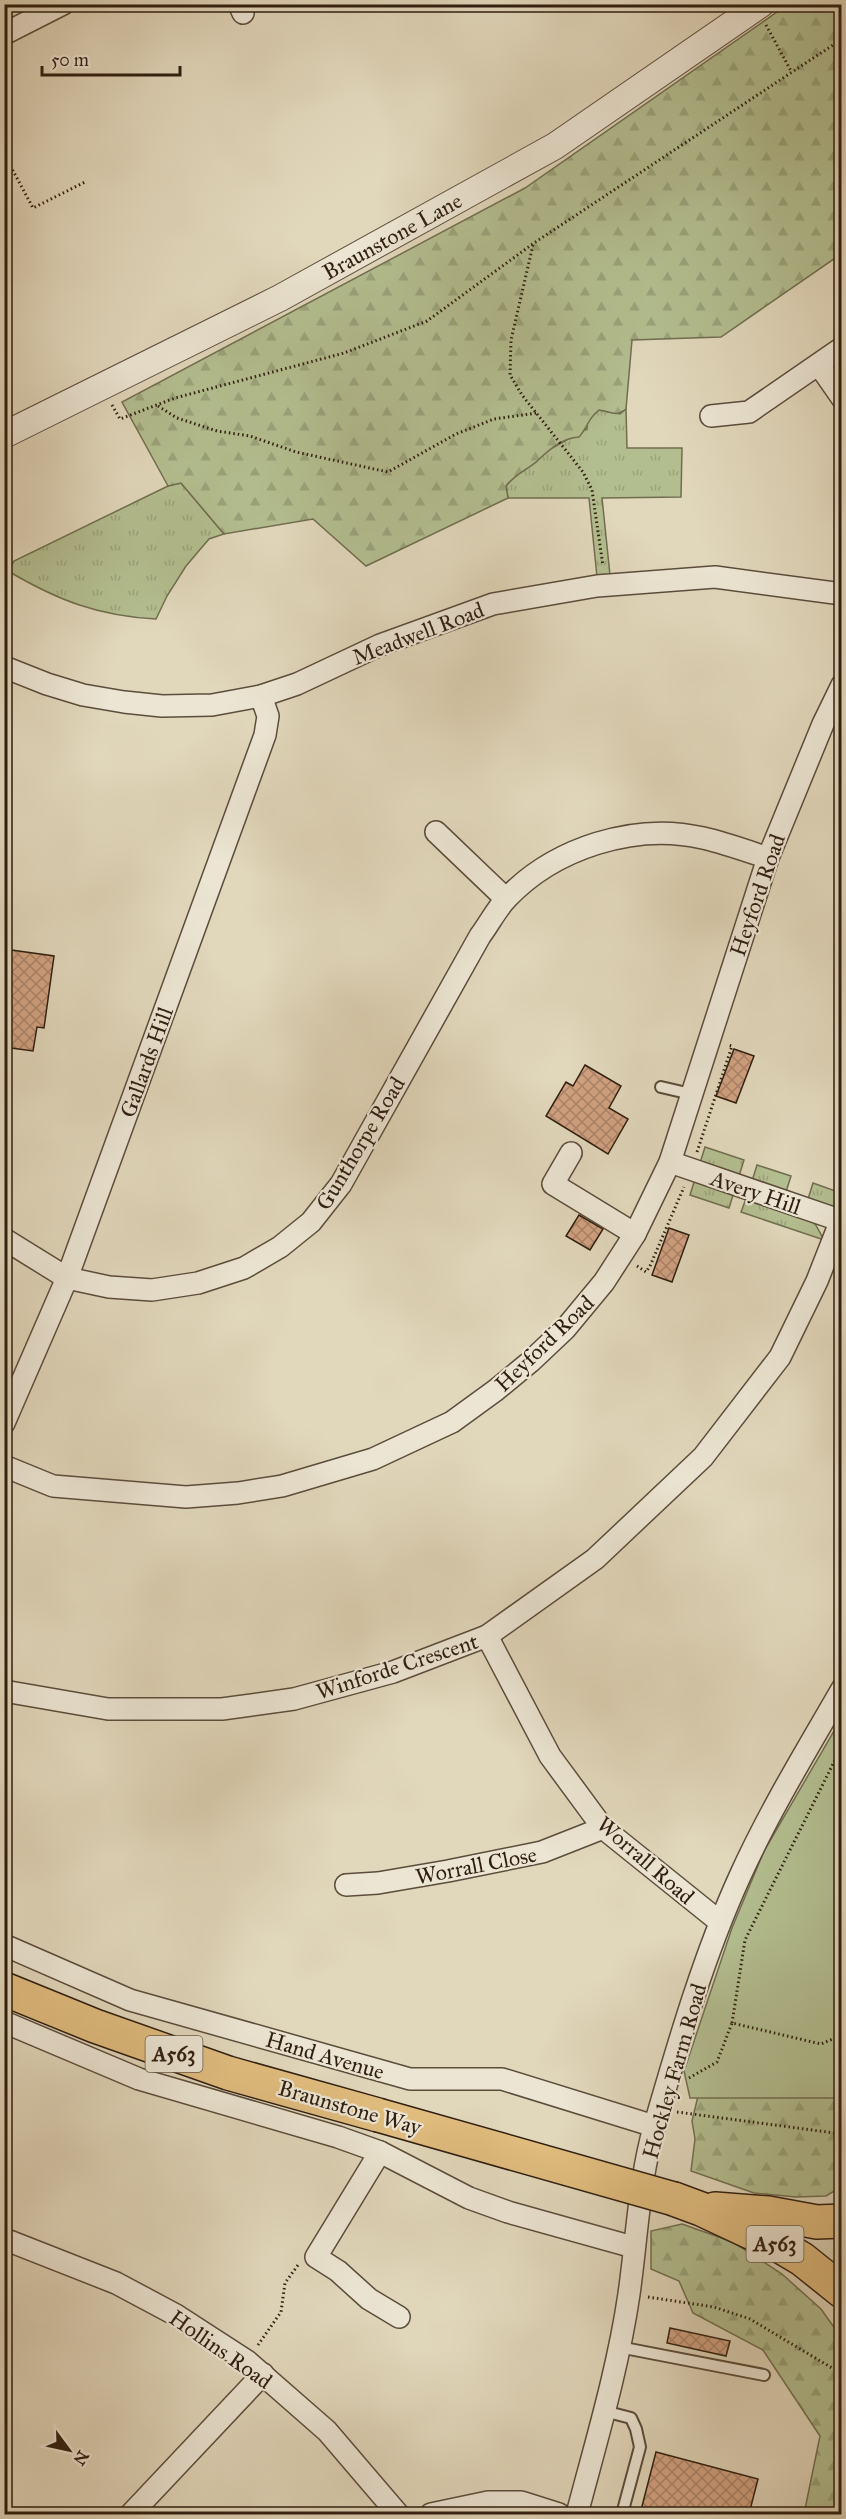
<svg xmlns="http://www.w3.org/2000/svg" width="846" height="2519" font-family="'IM FELL Great Primer',serif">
  <defs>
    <pattern id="grass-tufts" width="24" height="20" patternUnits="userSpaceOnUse" patternTransform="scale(1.5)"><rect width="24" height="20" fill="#b3be90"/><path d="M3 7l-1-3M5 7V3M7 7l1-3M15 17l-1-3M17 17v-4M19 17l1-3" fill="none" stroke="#9aa37b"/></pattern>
    <pattern id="forest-firs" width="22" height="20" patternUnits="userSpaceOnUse" patternTransform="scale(1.5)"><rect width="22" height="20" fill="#b3be90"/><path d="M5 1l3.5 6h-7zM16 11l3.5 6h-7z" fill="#9aa37b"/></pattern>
    <pattern id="building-cross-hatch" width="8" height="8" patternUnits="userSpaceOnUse" patternTransform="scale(1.5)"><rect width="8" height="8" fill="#d2a281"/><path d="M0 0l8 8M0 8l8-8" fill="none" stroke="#ab8368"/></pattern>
  </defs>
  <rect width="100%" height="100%" fill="#e1d7bb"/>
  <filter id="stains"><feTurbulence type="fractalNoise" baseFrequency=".00333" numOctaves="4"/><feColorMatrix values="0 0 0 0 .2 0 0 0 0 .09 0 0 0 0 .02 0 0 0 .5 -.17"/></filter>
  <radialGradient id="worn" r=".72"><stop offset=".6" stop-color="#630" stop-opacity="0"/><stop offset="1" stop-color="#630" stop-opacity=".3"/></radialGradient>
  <!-- grass -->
  <g fill="url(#grass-tufts)" stroke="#716e50" stroke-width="1.5">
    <path d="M626 409 627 448H682L681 497 602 498 610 575 597 577 589 498H508L506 486C517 472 524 472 536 462 539 459 541 454 545 452 559 445 572 436 587 429V421L599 410 620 414Z"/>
    <path d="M181 483 224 534 209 539 186 566 167 596 156 619C98 616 57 600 8 571L14 561 168 486Z"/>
    <path d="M705 1147 744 1160 739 1176 700 1163Z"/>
    <path d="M757 1165 791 1176 786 1192 752 1181Z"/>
    <path d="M695 1179 734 1192 729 1208 690 1195Z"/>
    <path d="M813 1183 841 1193V1210L808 1199Z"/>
    <path d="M747 1196 812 1218 824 1240 741 1212Z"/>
  </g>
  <!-- forest -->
  <g fill="url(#forest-firs)" stroke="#716e50" stroke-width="1.5">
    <path d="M787 5H841V254L721 337 632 340 626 409C614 418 611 411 599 410 588 418 588 427 579 437 561 438 548 451 536 462 524 472 517 472 506 486L508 498 366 566 313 519 224 534 181 483 168 486 122 402 525 188Z"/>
    <path d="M841 2073V2187L826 2196 796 2197 754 2193 691 2171 695 2139 692 2121 698 2096Z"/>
    <path d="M682 2224 733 2242 782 2274 821 2309 841 2337 842 2493 839 2514H804L820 2436 763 2350 693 2313 679 2281 651 2269V2231Z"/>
  </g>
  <!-- park -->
  <path fill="#b3be90" stroke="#716e50" stroke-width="1.5" d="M841 1719V2098H690L684 2071 732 1928 764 1851Z"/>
  <!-- building -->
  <g fill="url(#building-cross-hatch)" stroke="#2f1e10" stroke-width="1.5">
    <path d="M4 949 54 956 44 1028 37 1027 33 1051 4 1047Z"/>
    <path d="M734 1049 754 1056 736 1103 716 1096Z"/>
    <path d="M585 1065 621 1086 609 1108 628 1119 608 1154 546 1116 566 1082 573 1086Z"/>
    <path d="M579 1215 603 1229 590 1250 566 1236Z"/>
    <path d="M669 1228 689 1235 672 1282 652 1275Z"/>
    <path d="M670 2328 730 2341 726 2356 667 2343Z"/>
    <path d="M656 2452 758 2479 749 2514H640Z"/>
  </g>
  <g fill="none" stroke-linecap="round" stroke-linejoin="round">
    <!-- service casing -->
    <g stroke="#5c4c3b" stroke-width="14">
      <g id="service">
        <path d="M661 1087 691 1094"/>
        <path d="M619 2347 764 2375"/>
        <path d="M604 2411 631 2418 636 2429 640 2447 622 2514"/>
      </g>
    </g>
    <!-- minor casing -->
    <g stroke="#5c4c3b" stroke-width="24">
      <g id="minor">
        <path d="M239 4 243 13"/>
        <path d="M4 34 63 4"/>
        <path d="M819 365 842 398"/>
        <path d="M711 416 749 412 842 348"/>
        <path d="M4 667 47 684 83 695 124 702 162 706 212 705 261 696 297 684 380 645 493 604 597 586 715 577 842 594"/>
        <path d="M436 832 506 899"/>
        <path d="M571 1153 553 1184 635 1234"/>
        <path d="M670 1162 842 1221"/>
        <path d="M4 1239 67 1278 109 1287 152 1290 198 1283 244 1268 280 1247 311 1222 341 1184 480 936C489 924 496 910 506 899 554 848 635 822 703 838 725 843 747 851 768 858"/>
        <path d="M4 1423 67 1278 265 735 268 716 261 696"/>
        <path d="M4 1466 53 1486 186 1497 238 1493 282 1486 373 1459 452 1422 496 1390 530 1362 565 1329 604 1282 635 1234 670 1162 768 858 823 724 842 685"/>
        <path d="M487 1636 550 1756 603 1828 720 1922"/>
        <path d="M4 1691 108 1709H222L294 1699 393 1672 487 1636 595 1559 703 1457 780 1357 817 1281 841 1220"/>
        <path d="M346 1885 378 1883 448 1871 542 1852 603 1828"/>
        <path d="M4 1945 130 2000 410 2079H502L654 2126"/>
        <path d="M4 2022 139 2079 338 2137 380 2152 469 2198 508 2212 633 2247"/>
        <path d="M380 2152 316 2257 338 2271 369 2299 399 2317"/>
        <path d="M4 2239 116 2283 176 2315 247 2361 327 2431 398 2514"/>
        <path d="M131 2514 263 2374"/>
        <path d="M431 2514 488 2502H521L559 2514"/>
        <path d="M577 2514C596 2442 618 2369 629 2294 637 2238 639 2179 655 2124 679 2041 704 1955 740 1876 769 1812 806 1751 842 1689"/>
      </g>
    </g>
    <!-- tertiary casing -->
    <g stroke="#5c4c3b" stroke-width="28">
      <path id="tertiary" d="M4 435 280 298 555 146 761 4"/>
    </g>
    <!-- trunk casing -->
    <g stroke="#2f1e10" stroke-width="36">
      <g id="trunk">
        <path d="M4 1989 95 2026 228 2073 378 2115"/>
        <path d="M674 2199 701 2209 780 2246 802 2259 842 2291"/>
        <path d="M715 2209 768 2213 817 2222 842 2221"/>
      </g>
    </g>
    <!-- path -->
    <g stroke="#2f1e10" stroke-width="3" stroke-dasharray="1.5 3" stroke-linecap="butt">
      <path d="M766 25 791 71"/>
      <path d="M4 154 33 208 85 182"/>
      <path d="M533 245 511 340 510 375 522 395 583 472 592 490 603 566"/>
      <path d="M112 405 120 419 175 398 344 353 427 321 534 243 842 39"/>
      <path d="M158 406 177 418 217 431 250 436 296 452 388 472 456 434 494 419 537 413"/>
      <path d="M697 1152 732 1046 728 1045"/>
      <path d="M637 1266 646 1272 650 1266 684 1187"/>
      <path d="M732 2023 745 1940 842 1746"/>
      <path d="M689 2078 717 2062 732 2023 821 2044 842 2035"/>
      <path d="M677 2112 842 2134"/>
      <path d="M648 2297 714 2307 750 2319 842 2374"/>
      <path d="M258 2345 281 2312 285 2283 298 2265"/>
    </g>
    <!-- service -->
    <use href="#service" stroke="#ece5d3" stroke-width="10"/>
    <!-- minor -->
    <use href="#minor" stroke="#ece5d3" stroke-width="21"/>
    <!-- tertiary -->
    <use href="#tertiary" stroke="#ece5d3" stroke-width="26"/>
    <!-- trunk -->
    <use href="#trunk" stroke="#e0bc7e" stroke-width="33"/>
    <!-- trunk-bridge casing -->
    <g stroke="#2f1e10" stroke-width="36" stroke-linecap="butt">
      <path id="trunk-bridge" d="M378 2115 674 2199"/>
    </g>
    <!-- trunk-bridge -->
    <use href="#trunk-bridge" stroke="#e0bc7e" stroke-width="33"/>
  </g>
  <g text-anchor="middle" stroke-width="4.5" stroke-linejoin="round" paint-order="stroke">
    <!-- shield labels -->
    <g fill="#ece5d3" stroke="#685a4a" stroke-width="1.5">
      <rect x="145.5" y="2036" width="57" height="36" rx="4.5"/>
      <rect x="746.5" y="2226" width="57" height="36" rx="4.5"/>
    </g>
    <g font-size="21" font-weight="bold" fill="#2f1e10">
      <text x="174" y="2061">A563</text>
      <text x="775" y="2251">A563</text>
    </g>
    <!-- street labels -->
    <g font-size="22" fill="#2f1e10" stroke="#ece5d3">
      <text transform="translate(392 236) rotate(-29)" y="8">Braunstone Lane</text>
      <text transform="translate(418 633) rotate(-21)" y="8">Meadwell Road</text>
      <text transform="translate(757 895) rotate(-71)" y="8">Heyford Road</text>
      <text transform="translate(146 1062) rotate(-70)" y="8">Gallards Hill</text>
      <text transform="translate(360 1143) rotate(-59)" y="8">Gunthorpe Road</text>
      <text transform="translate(756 1192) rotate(19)" y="8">Avery Hill</text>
      <text transform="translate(544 1343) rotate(-44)" y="8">Heyford Road</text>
      <text transform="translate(397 1666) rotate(-18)" y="8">Winforde Crescent</text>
      <text transform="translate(646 1860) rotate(41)" y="8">Worrall Road</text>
      <text transform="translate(476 1865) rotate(-11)" y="8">Worrall Close</text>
      <text transform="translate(325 2055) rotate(16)" y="8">Hand Avenue</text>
      <text transform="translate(674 2071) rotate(-74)" y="8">Hockley Farm Road</text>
      <text transform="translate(350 2107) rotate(16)" y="8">Braunstone Way</text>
      <text transform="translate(221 2349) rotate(35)" y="8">Hollins Road</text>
    </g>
  </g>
  <!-- margin -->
  <rect width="846" height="2519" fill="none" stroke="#e1d7bb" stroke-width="24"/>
  <rect x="6" y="6" width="834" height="2507" fill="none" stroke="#2f1e10" stroke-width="3"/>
  <rect x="12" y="12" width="822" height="2495" fill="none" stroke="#2f1e10" stroke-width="1.5"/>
  <!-- north arrow -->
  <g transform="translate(69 2450) rotate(123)" stroke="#ece5d3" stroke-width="4.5" paint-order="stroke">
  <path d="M0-4.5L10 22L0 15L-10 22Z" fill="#2f1e10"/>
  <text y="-9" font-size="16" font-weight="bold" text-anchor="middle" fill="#2f1e10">N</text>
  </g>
  <!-- scale -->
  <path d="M42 66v9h138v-9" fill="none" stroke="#2f1e10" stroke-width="3"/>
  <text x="51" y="66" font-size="18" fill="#2f1e10" stroke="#ece5d3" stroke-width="4.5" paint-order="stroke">50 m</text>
  <rect width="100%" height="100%" filter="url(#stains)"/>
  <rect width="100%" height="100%" fill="url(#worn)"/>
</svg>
